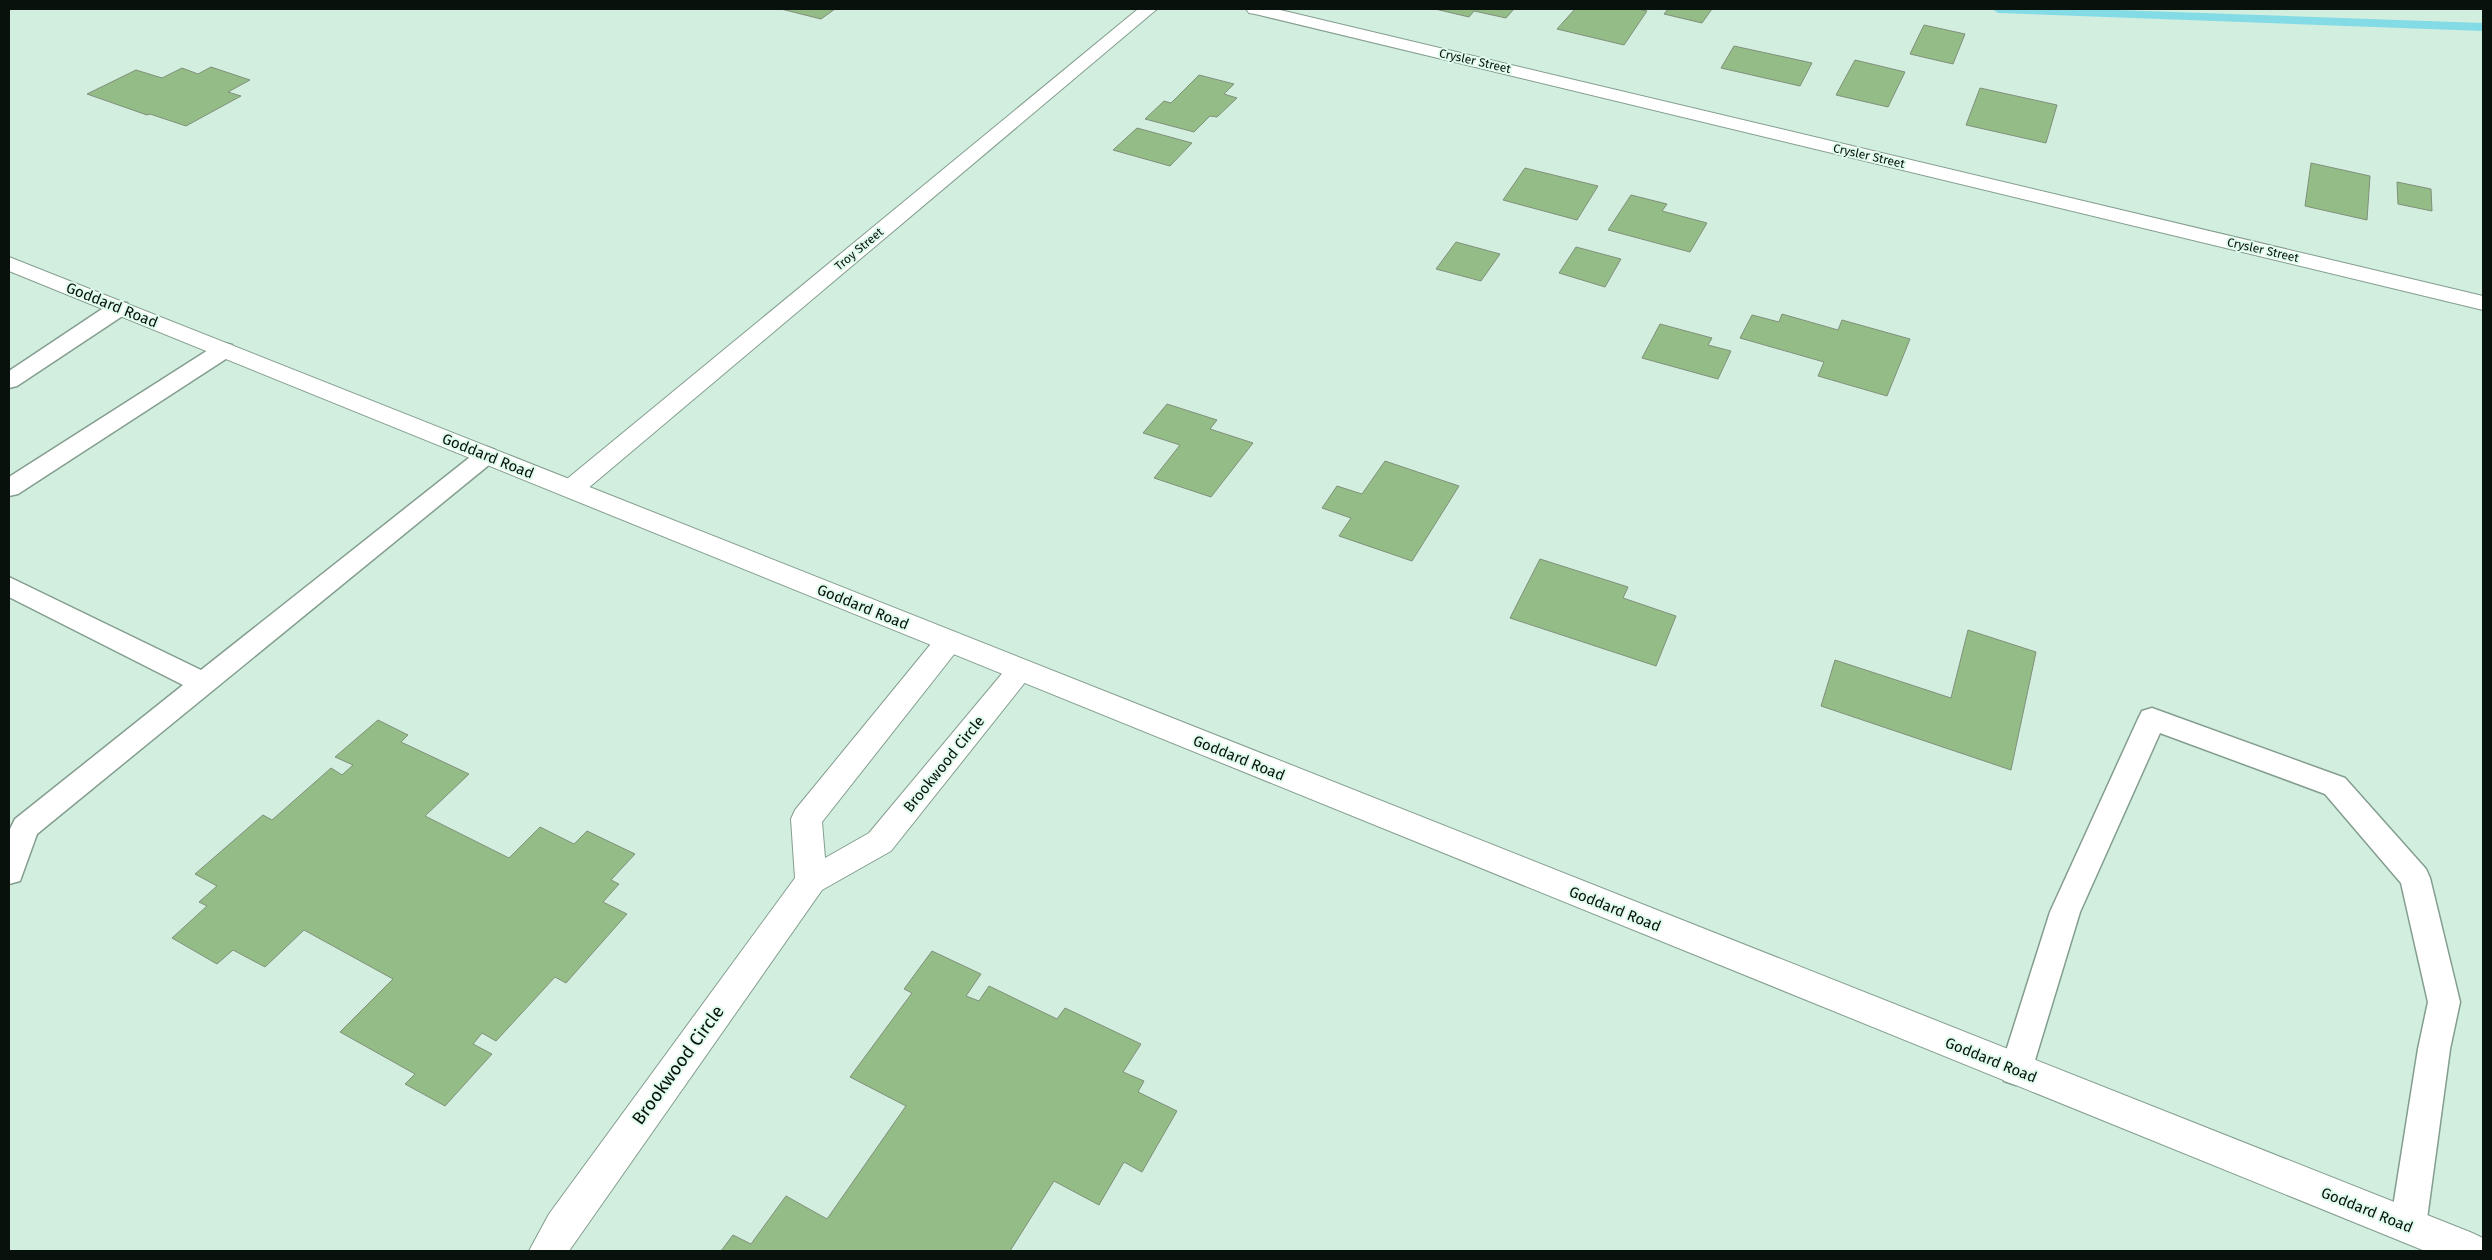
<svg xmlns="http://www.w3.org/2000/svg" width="2492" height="1260" font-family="'Fira Sans',sans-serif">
  <rect width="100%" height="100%" fill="#d2eede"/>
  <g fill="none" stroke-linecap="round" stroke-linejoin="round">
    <!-- stream -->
    <path fill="#83dbe6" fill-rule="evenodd" d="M1992 9H2088L2483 23V31L1998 13Z"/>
  </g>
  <!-- building -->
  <g fill="#94bc87" stroke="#80907b">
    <path d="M781 9H835L821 19Z"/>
    <path d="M1435 9H1514L1506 18 1474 11 1469 17Z"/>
    <path d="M1575 9H1638L1647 11 1624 45 1557 29Z"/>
    <path d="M1668 9H1712L1702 23 1664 14Z"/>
    <path d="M1924 25 1965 34 1953 64 1910 54Z"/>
    <path d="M1734 46 1812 63 1800 86 1721 68Z"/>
    <path d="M1855 60 1905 72 1888 107 1836 95Z"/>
    <path d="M211 67 250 80 228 92 241 96 186 126 150 114 147 115 87 94 136 70 162 78 182 68 198 74Z"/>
    <path d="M1199 75 1234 84 1224 94 1237 98 1217 117 1210 116 1194 132 1145 119 1164 101 1171 103Z"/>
    <path d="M1980 88 2057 105 2046 143 1966 125Z"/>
    <path d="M1137 128 1192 143 1170 166 1113 150Z"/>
    <path d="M2311 163 2370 176 2367 220 2305 206Z"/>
    <path d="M1525 168 1598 186 1577 220 1503 200Z"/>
    <path d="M2397 182 2431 189 2432 211 2398 204Z"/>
    <path d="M1631 195 1667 204 1662 211 1707 223 1690 252 1608 230Z"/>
    <path d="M1456 242 1500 254 1481 281 1436 269Z"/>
    <path d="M1576 247 1621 259 1605 287 1559 273Z"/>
    <path d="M1782 314 1838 330 1842 320 1910 339 1887 396 1818 376 1824 362 1740 338 1752 315 1779 322Z"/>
    <path d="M1660 324 1712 338 1708 345 1731 351 1718 379 1642 358Z"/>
    <path d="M1167 404 1217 420 1210 429 1253 443 1211 497 1154 478 1180 445 1143 433Z"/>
    <path d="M1385 461 1459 486 1412 561 1339 536 1351 518 1322 508 1337 486 1362 494Z"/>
    <path d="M1540 559 1628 587 1623 598 1676 616 1656 666 1510 618Z"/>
    <path d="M1968 630 2036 652 2011 770 1821 706 1835 660 1951 698Z"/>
    <path d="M378 720 408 735 401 742 469 774 425 816 509 858 540 827 574 844 587 831 635 854 611 880 619 884 603 902 627 914 566 983 555 977 496 1041 482 1033 473 1044 492 1054 445 1106 405 1084 415 1074 340 1032 393 979 304 930 265 967 233 950 217 964 172 938 207 906 199 902 217 886 195 874 263 815 272 820 331 768 342 775 353 765 335 757Z"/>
    <path d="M932 951 981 974 966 996 979 1001 989 986 1057 1019 1065 1008 1141 1044 1123 1072 1144 1081 1138 1092 1177 1111 1142 1172 1124 1162 1099 1205 1054 1181 1010 1251H721L733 1235 751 1244 786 1196 827 1219 906 1106 850 1077 912 993 904 989Z"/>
  </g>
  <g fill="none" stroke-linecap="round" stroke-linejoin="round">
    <!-- lane casing -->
    <g stroke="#839d8e" stroke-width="3">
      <g id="lane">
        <path d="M119 302 127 303 130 308 127 313 17 386 9 388V371L111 303Z"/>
        <path d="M224 343 232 345 235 350 232 355 18 494 9 496V477L216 345Z"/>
        <path d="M487 447 495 450 499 455 495 460 37 834 20 881 9 884V831L15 819 183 685 9 597V577L201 670 479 450Z"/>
        <path d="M2152 708 2345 778 2426 869 2430 878 2460 1002 2450 1049 2426 1226 2420 1238 2408 1243 2396 1238 2390 1226 2418 1049 2428 1002 2401 883 2325 794 2160 733 2080 912 2032 1070 2028 1081 2016 1085 2004 1081 2000 1070 2050 912 2138 719 2142 711Z"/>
      </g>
    </g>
    <!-- street casing -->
    <g stroke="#839d8e" stroke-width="2">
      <g id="street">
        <path d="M1138 9H1157L580 495 571 497 562 495 558 489 562 483Z"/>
        <path d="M1246 9H1276L2483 296V310L1255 14 1249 13Z"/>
        <path d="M949 631 959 634 963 641 959 648 822 822 825 858 869 833 1010 664 1020 660 1030 664 1034 671 891 851 822 890 569 1251H529L549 1214 795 878 791 819 795 810 939 634Z"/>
      </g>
    </g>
    <!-- secondary casing -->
    <g stroke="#839d8e" stroke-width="2">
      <path id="secondary" d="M9 257 2470 1232 2483 1238V1251H2425L9 271Z"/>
    </g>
    <!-- lane -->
    <use href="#lane" fill="#fff" fill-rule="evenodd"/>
    <!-- street -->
    <use href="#street" fill="#fff" fill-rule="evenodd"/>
    <!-- secondary -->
    <use href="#secondary" fill="#fff" fill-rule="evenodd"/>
  </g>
  <g text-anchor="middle" stroke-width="4" stroke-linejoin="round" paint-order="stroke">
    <!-- far-street labels -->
    <g font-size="12" fill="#08110c" stroke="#dffbec">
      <text transform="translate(1475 61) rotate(13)" y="4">Crysler Street</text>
      <text transform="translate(1869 156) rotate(13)" y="4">Crysler Street</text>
      <text transform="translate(859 249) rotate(-40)" y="4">Troy Street</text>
      <text transform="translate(2263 250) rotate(13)" y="4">Crysler Street</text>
    </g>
    <!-- street labels -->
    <g font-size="15" fill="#08110c" stroke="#dffbec">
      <text transform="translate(112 305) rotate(22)" y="5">Goddard Road</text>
      <text transform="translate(488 456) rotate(22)" y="5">Goddard Road</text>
      <text transform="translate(863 607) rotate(22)" y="5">Goddard Road</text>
      <text transform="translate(1239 758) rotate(22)" y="5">Goddard Road</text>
      <text transform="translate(944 764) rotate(-51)" y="5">Brookwood Circle</text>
      <text transform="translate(1615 909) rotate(22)" y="5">Goddard Road</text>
      <text transform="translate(1991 1060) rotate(22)" y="5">Goddard Road</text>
      <text transform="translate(2367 1210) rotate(22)" y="5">Goddard Road</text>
    </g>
    <!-- near-street labels -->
    <g font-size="18" fill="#08110c" stroke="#dffbec">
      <text transform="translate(678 1065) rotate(-54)" y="6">Brookwood Circle</text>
    </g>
  </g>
  <!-- border -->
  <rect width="2492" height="1260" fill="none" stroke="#08110c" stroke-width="20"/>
</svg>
